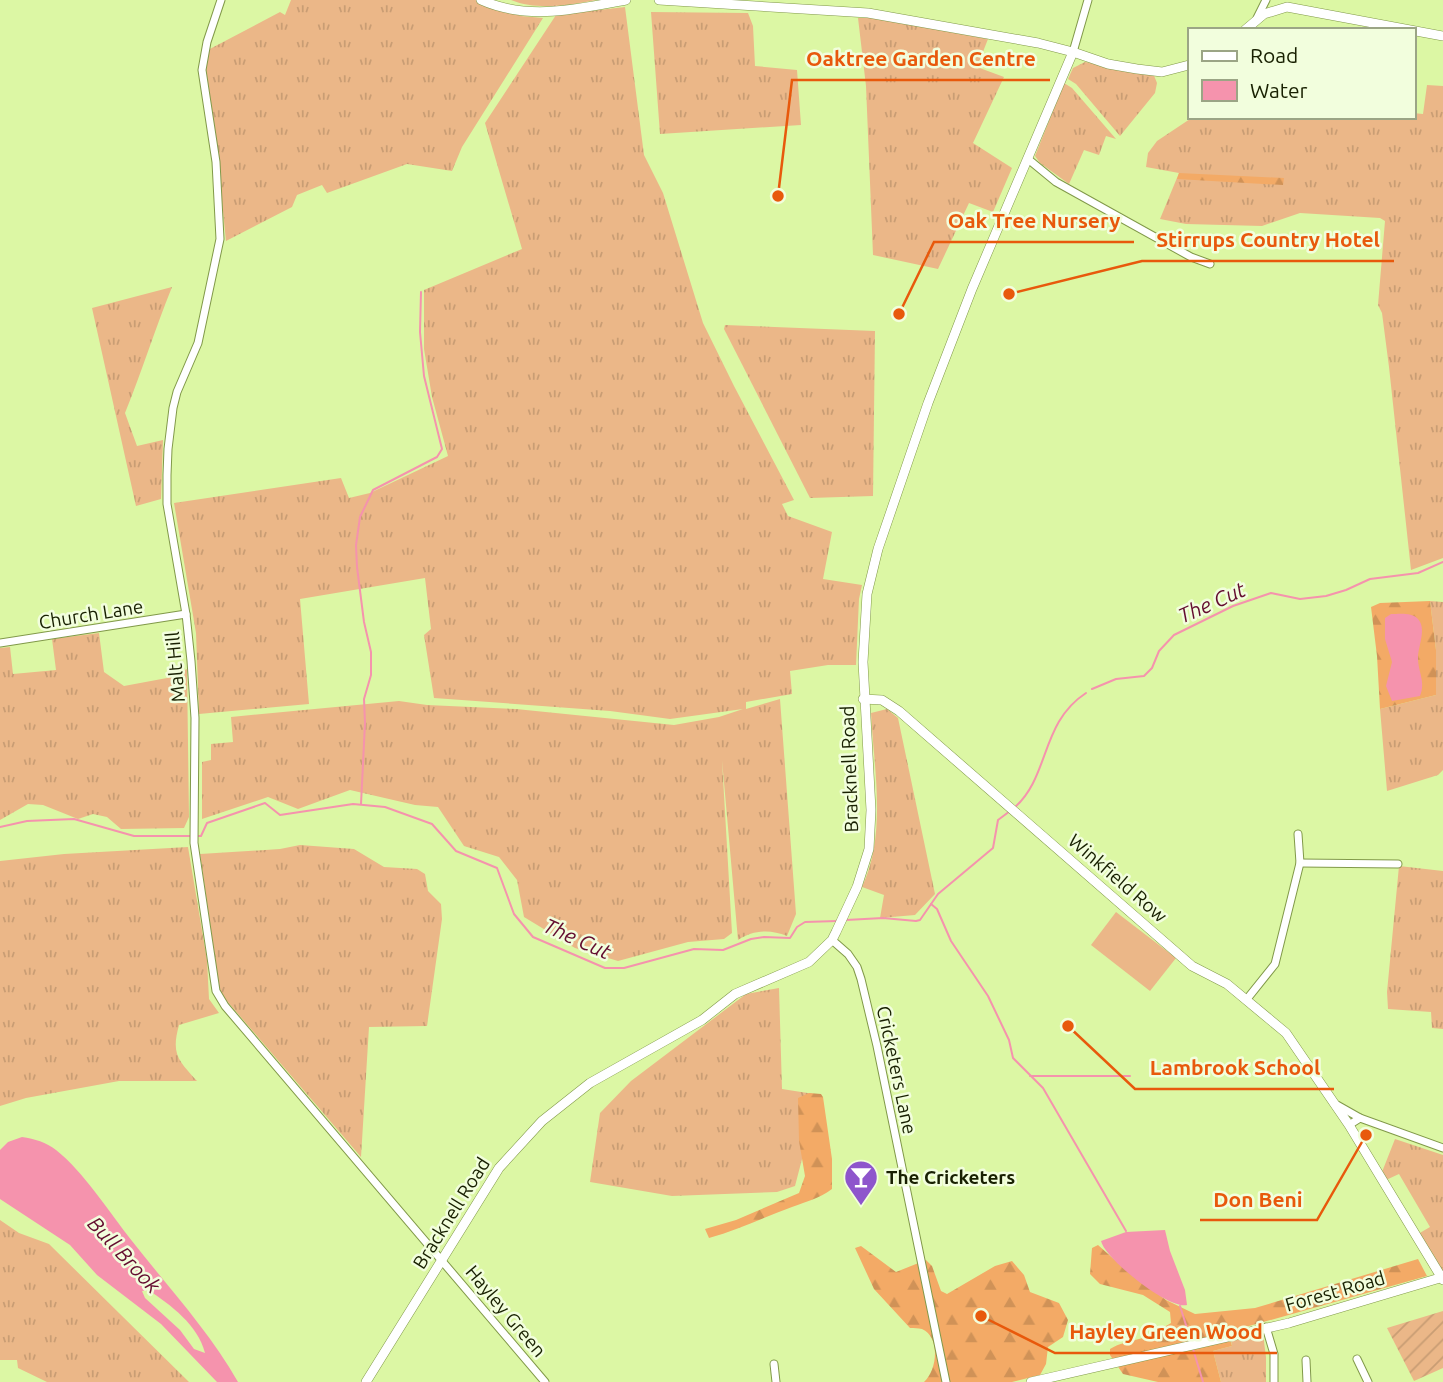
<svg xmlns="http://www.w3.org/2000/svg" width="1443" height="1382" font-family="Ubuntu,sans-serif">
  <defs>
    <pattern id="grass-tufts" width="24" height="20" patternUnits="userSpaceOnUse" patternTransform="scale(1.75)"><rect width="24" height="20" fill="#ebb788"/><path d="M3 7l-1-3M5 7V3M7 7l1-3M15 17l-1-3M17 17v-4M19 17l1-3" fill="none" stroke="#c99d74"/></pattern>
    <pattern id="forest-firs" width="22" height="20" patternUnits="userSpaceOnUse" patternTransform="scale(1.75)"><rect width="22" height="20" fill="#f3aa66"/><path d="M5 1l3.5 6h-7zM16 11l3.5 6h-7z" fill="#d09257"/></pattern>
    <pattern id="garden-furrows" width="10" height="10" patternUnits="userSpaceOnUse" patternTransform="scale(1.75)"><rect width="10" height="10" fill="#ebb788"/><path d="M-1 1l2-2M0 10L10 0M9 11l2-2" fill="none" stroke="#c99d74"/></pattern>
  </defs>
  <rect width="100%" height="100%" fill="#dcf7a4"/>
  <!-- grass -->
  <g fill="url(#grass-tufts)">
    <path d="M291 0H480L521 16 543 18 462 147 452 171 407 164 327 193 322 185 297 195 292 207 226 241 214 123 205 64 206 51 280 12 285 15Z"/>
    <path d="M511 0H597C569 5 538 11 511 0Z"/>
    <path d="M625 7 644 155 663 193 703 323 734 386 794 500 782 504 788 516 832 532 823 579 862 585 859 599 856 665H828L790 671 792 694 746 702V709L780 699 796 914 787 936C770 929 753 930 738 940L722 760 732 933 724 939 688 942 618 961 575 948 524 917 517 880 499 857 464 846 438 807 415 805 350 790 298 809 268 797 202 819V762L211 760V744L233 742 231 717 399 701 427 705 516 709 674 725 719 717 743 709 670 719 610 711 434 698 424 635 431 629 425 578 300 599 309 704 199 714 196 633 174 503 341 478 349 498 370 493 448 456 432 397 424 349V290L522 249 485 123 556 15Z"/>
    <path d="M651 12 748 13 753 26 755 66 797 70 801 125 660 134Z"/>
    <path d="M858 18H876L988 39 977 67 1004 77 973 143 1012 168 993 212 969 203 938 269 873 255 866 86Z"/>
    <path d="M1085 62 1153 73 1157 83 1155 93 1120 136 1076 84 1068 79 1073 68Z"/>
    <path d="M1064 83 1072 88 1116 139 1106 136 1099 155 1084 150 1069 184 1040 163 1035 156Z"/>
    <path d="M1427 85 1443 86V558L1411 570 1389 367 1382 313 1378 305 1385 221 1380 218 1300 213 1262 226 1186 224 1160 219 1179 173 1146 167 1148 153 1157 141 1193 117H1413V113L1423 114Z"/>
    <path d="M172 287C155 329 142 371 125 413L137 446 163 440 161 499 136 506 92 308Z"/>
    <path d="M725 325 875 331 873 496 810 498 724 329Z"/>
    <path d="M1430 601 1443 602V770L1438 775 1387 791 1380 709 1436 695V650Z"/>
    <path d="M99 633 104 672 124 686 167 678 187 669 189 817 184 828 121 829 107 817 93 814 78 819 43 805 28 804 0 820V648L10 647 13 674 56 670 52 639Z"/>
    <path d="M887 709 898 718 935 894 915 915 880 918 884 895 862 887C887 834 874 770 871 713Z"/>
    <path d="M300 845 354 849 384 867 417 869 425 874 428 891 441 904 442 919 427 1026 369 1027 361 1157 220 993 200 854 280 849Z"/>
    <path d="M188 847 207 960 209 999 219 1013 179 1025C171 1054 178 1060 197 1081H119L26 1098 0 1106V861L64 854Z"/>
    <path d="M1399 866 1443 871V1029L1432 1028 1431 1012 1388 1009 1387 992Z"/>
    <path d="M779 988 782 1089 814 1094 807 1140 795 1186 777 1192 672 1196 590 1182 600 1113 631 1081 746 994Z"/>
    <path d="M1395 1139 1443 1155V1273L1418 1234 1430 1227 1399 1174 1386 1180 1382 1172Z"/>
    <path d="M0 1220 19 1233 49 1244 189 1382H47L18 1368 17 1360H0Z"/>
    <path d="M1263 1334 1266 1357V1382H1221L1213 1351 1232 1346 1231 1341Z"/>
  </g>
  <!-- forest -->
  <g fill="url(#forest-firs)">
    <path d="M1179 173 1284 178 1283 185 1177 179Z"/>
    <path d="M1430 601 1436 650V695L1380 709 1377 656 1371 607 1380 603Z"/>
    <path d="M809 1093 821 1094 823 1097 832 1159V1189C818 1199 808 1201 792 1207 764 1217 738 1230 709 1238L705 1229 736 1220 799 1193 805 1176 799 1141 798 1098Z"/>
    <path d="M1098 1245 1126 1270 1166 1300 1195 1314 1255 1308 1418 1259 1427 1276 1228 1332 1232 1346 1213 1351 1221 1382H1158L1123 1374 1110 1355V1349C1120 1343 1128 1342 1139 1339 1151 1336 1161 1329 1171 1323L1170 1312 1143 1295 1100 1284 1090 1274 1092 1248Z"/>
    <path d="M861 1246 896 1272 926 1260 932 1266 941 1291 947 1294 995 1266 1012 1261 1024 1275 1030 1292 1059 1303 1068 1320 1063 1337 1048 1347 1046 1364 1040 1375 1012 1382H924C937 1371 941 1337 922 1329 918 1328 914 1328 910 1328L874 1289 855 1248Z"/>
  </g>
  <!-- garden -->
  <path fill="url(#garden-furrows)" d="M1443 1311V1368L1414 1381 1387 1328Z"/>
  <!-- pitch -->
  <path fill="#ebb788" d="M1116 912 1176 958 1150 991 1091 945Z"/>
  <!-- water -->
  <g fill="#f593ad" fill-rule="evenodd">
    <path d="M1391 614C1399 614 1412 612 1418 619 1427 629 1418 646 1418 658 1418 672 1426 682 1420 696L1392 701 1386 686 1392 662 1385 639V618Z"/>
    <path d="M22 1137C35 1139 46 1142 56 1150 83 1171 110 1213 132 1241 168 1287 209 1331 238 1382H217L161 1324 97 1275 70 1245 0 1199V1150L8 1142ZM148 1290C171 1305 198 1325 205 1353L194 1349 180 1330 145 1298 142 1291Z"/>
    <path d="M1165 1230 1170 1251 1185 1290 1187 1305C1169 1310 1105 1259 1101 1241L1126 1232Z"/>
  </g>
  <g fill="none" stroke-linecap="round" stroke-linejoin="round">
    <!-- stream -->
    <g stroke="#f593ad" stroke-width="2">
      <path d="M1092 689 1116 679 1144 676 1152 668 1159 651 1174 635 1233 606 1271 593 1300 599 1326 596 1346 590 1370 579 1418 573 1443 562"/>
      <path d="M361 804 365 723 364 699 371 675V652L364 622 357 567 356 545 360 517 373 490 437 457 442 449 424 376 420 332 421 292"/>
      <path d="M1014 808C1050 777 1040 723 1086 693"/>
      <path d="M0 827 27 821 74 819 134 836H190"/>
      <path d="M196 836H201L207 823 265 803 280 815 353 804 385 807 432 824 456 851 497 868 514 914 533 937 605 968H624L694 949 723 950 751 939 764 937 790 938 797 927 805 922 837 921"/>
      <path d="M931 904 937 909 951 941 988 996 1009 1040 1013 1058 1043 1088 1126 1231"/>
      <path d="M846 920 883 918 916 921 920 920 938 894 993 848 998 820 1010 811"/>
      <path d="M1030 1076H1130"/>
      <path d="M1180 1306 1191 1341"/>
      <path d="M1193 1349 1203 1382"/>
    </g>
    <!-- minor casing -->
    <g stroke="#819949" stroke-width="9">
      <g id="minor">
        <path d="M221 0 207 42 202 70 216 162 220 239 198 343 177 392 173 408 168 449 167 475V504L186 614 191 661 195 718 194 843 216 991 225 1006 545 1382"/>
        <path d="M1257 18 1266 0"/>
        <path d="M1073 52 1088 0"/>
        <path d="M1028 159 1056 182 1191 257 1210 264"/>
        <path d="M0 643 186 614"/>
        <path d="M1300 863 1398 864"/>
        <path d="M832 940 848 954 857 967 861 979 877 1046 946 1382"/>
        <path d="M1247 999 1275 964 1300 863 1298 834"/>
        <path d="M1337 1105 1360 1118"/>
        <path d="M1349 1125 1360 1118 1443 1148"/>
        <path d="M1266 1327 1274 1354V1382"/>
        <path d="M1357 1359 1368 1382"/>
        <path d="M1306 1360 1307 1382"/>
        <path d="M774 1364 776 1382"/>
      </g>
    </g>
    <!-- major casing -->
    <g stroke="#819949" stroke-width="10">
      <g id="major">
        <path d="M481 0C528 21 577 9 626 0"/>
        <path d="M659 0 868 13 1038 43 1073 52 1108 64 1137 69 1162 72 1189 65"/>
        <path d="M1245 30 1264 14 1287 7 1443 36"/>
        <path d="M863 699 882 700 899 711 1192 966 1227 984 1286 1033 1349 1125 1443 1280"/>
        <path d="M366 1382 499 1168 542 1121 590 1083 702 1020 735 994 809 962 832 940 836 932 857 887 869 849 871 810 863 662 867 594 878 549 928 403 972 289 1073 52"/>
        <path d="M1031 1382 1289 1323 1443 1277"/>
      </g>
    </g>
    <!-- minor -->
    <use href="#minor" stroke="#fff" stroke-width="7"/>
    <!-- major -->
    <use href="#major" stroke="#fff" stroke-width="9"/>
  </g>
  <!-- icons -->
  <defs>
    <g id="bar-pin" transform="scale(1.75)"><path d="M0 17L-7.5 6A9.5 9.5 0 1 1 7.5 6Z" fill="#8e55cc" stroke="#f2fedd"/><path d="M-6-5H6L.8 .8V4.5H3.5V6h-7V4.5H-.8V.8Z" fill="#fff"/></g>
  </defs>
  <g fill-rule="evenodd">
    <use href="#bar-pin" x="861" y="1177"/>
  </g>
  <g text-anchor="middle" stroke-width="5" stroke-linejoin="round" paint-order="stroke">
    <!-- street labels -->
    <g font-size="19" fill="#182001" stroke="#f2fedd">
      <text transform="translate(91 614) rotate(-9)" y="7">Church Lane</text>
      <text transform="translate(175 667) rotate(-95)" y="7">Malt Hill</text>
      <text transform="translate(849 769) rotate(-92)" y="7">Bracknell Road</text>
      <text transform="translate(1118 878) rotate(41)" y="7">Winkfield Row</text>
      <text transform="translate(897 1070) rotate(78)" y="7">Cricketers Lane</text>
      <text transform="translate(451 1213) rotate(-58)" y="7">Bracknell Road</text>
      <text transform="translate(1335 1291) rotate(-16)" y="7">Forest Road</text>
      <text transform="translate(506 1311) rotate(50)" y="7">Hayley Green</text>
    </g>
    <!-- poi labels -->
    <g font-size="19" font-weight="bold" fill="#182001" stroke="#f2fedd" text-anchor="start">
      <text x="886" y="1184">The Cricketers</text>
    </g>
    <!-- water labels -->
    <g font-size="21" font-style="italic" fill="#630c2f" stroke="#f2fedd">
      <text transform="translate(1212 603) rotate(-24)" y="7">The Cut</text>
      <text transform="translate(577 939) rotate(24)" y="7">The Cut</text>
      <text transform="translate(124 1255) rotate(47)" y="7">Bull Brook</text>
    </g>
  </g>
  <!-- callouts -->
  <path fill="none" stroke="#e8590c" stroke-width="2.5" d="M778 196L792 80H1050M899 314L934 242H1134M1009 294L1142 261H1394M1068 1026L1135 1089H1334M1366 1135L1317 1220H1200M981 1316L1055 1353H1277"/>
  <g fill="#e8590c" stroke="#f2fedd" stroke-width="2.5">
    <circle cx="778" cy="196" r="7"/>
    <circle cx="899" cy="314" r="7"/>
    <circle cx="1009" cy="294" r="7"/>
    <circle cx="1068" cy="1026" r="7"/>
    <circle cx="1366" cy="1135" r="7"/>
    <circle cx="981" cy="1316" r="7"/>
  </g>
  <g font-size="21" text-anchor="middle" font-weight="bold" fill="#e8590c" stroke="#f2fedd" stroke-width="5" stroke-linejoin="round" paint-order="stroke">
    <text x="921" y="66">Oaktree Garden Centre</text>
    <text x="1034" y="228">Oak Tree Nursery</text>
    <text x="1268" y="247">Stirrups Country Hotel</text>
    <text x="1235" y="1075">Lambrook School</text>
    <text x="1258" y="1207">Don Beni</text>
    <text x="1166" y="1339">Hayley Green Wood</text>
  </g>
  <!-- legend -->
  <rect x="1188" y="28" width="228" height="91" fill="#f2fedd" stroke="#9ba585" stroke-width="2"/>
  <rect x="1202" y="51" width="35" height="10" fill="#ffffff" stroke="#9ba585" stroke-width="2"/>
  <text x="1250" y="63" font-size="21" fill="#182001">Road</text>
  <rect x="1202" y="80" width="35" height="21" fill="#f593ad" stroke="#9ba585" stroke-width="2"/>
  <text x="1250" y="98" font-size="21" fill="#182001">Water</text>
</svg>
